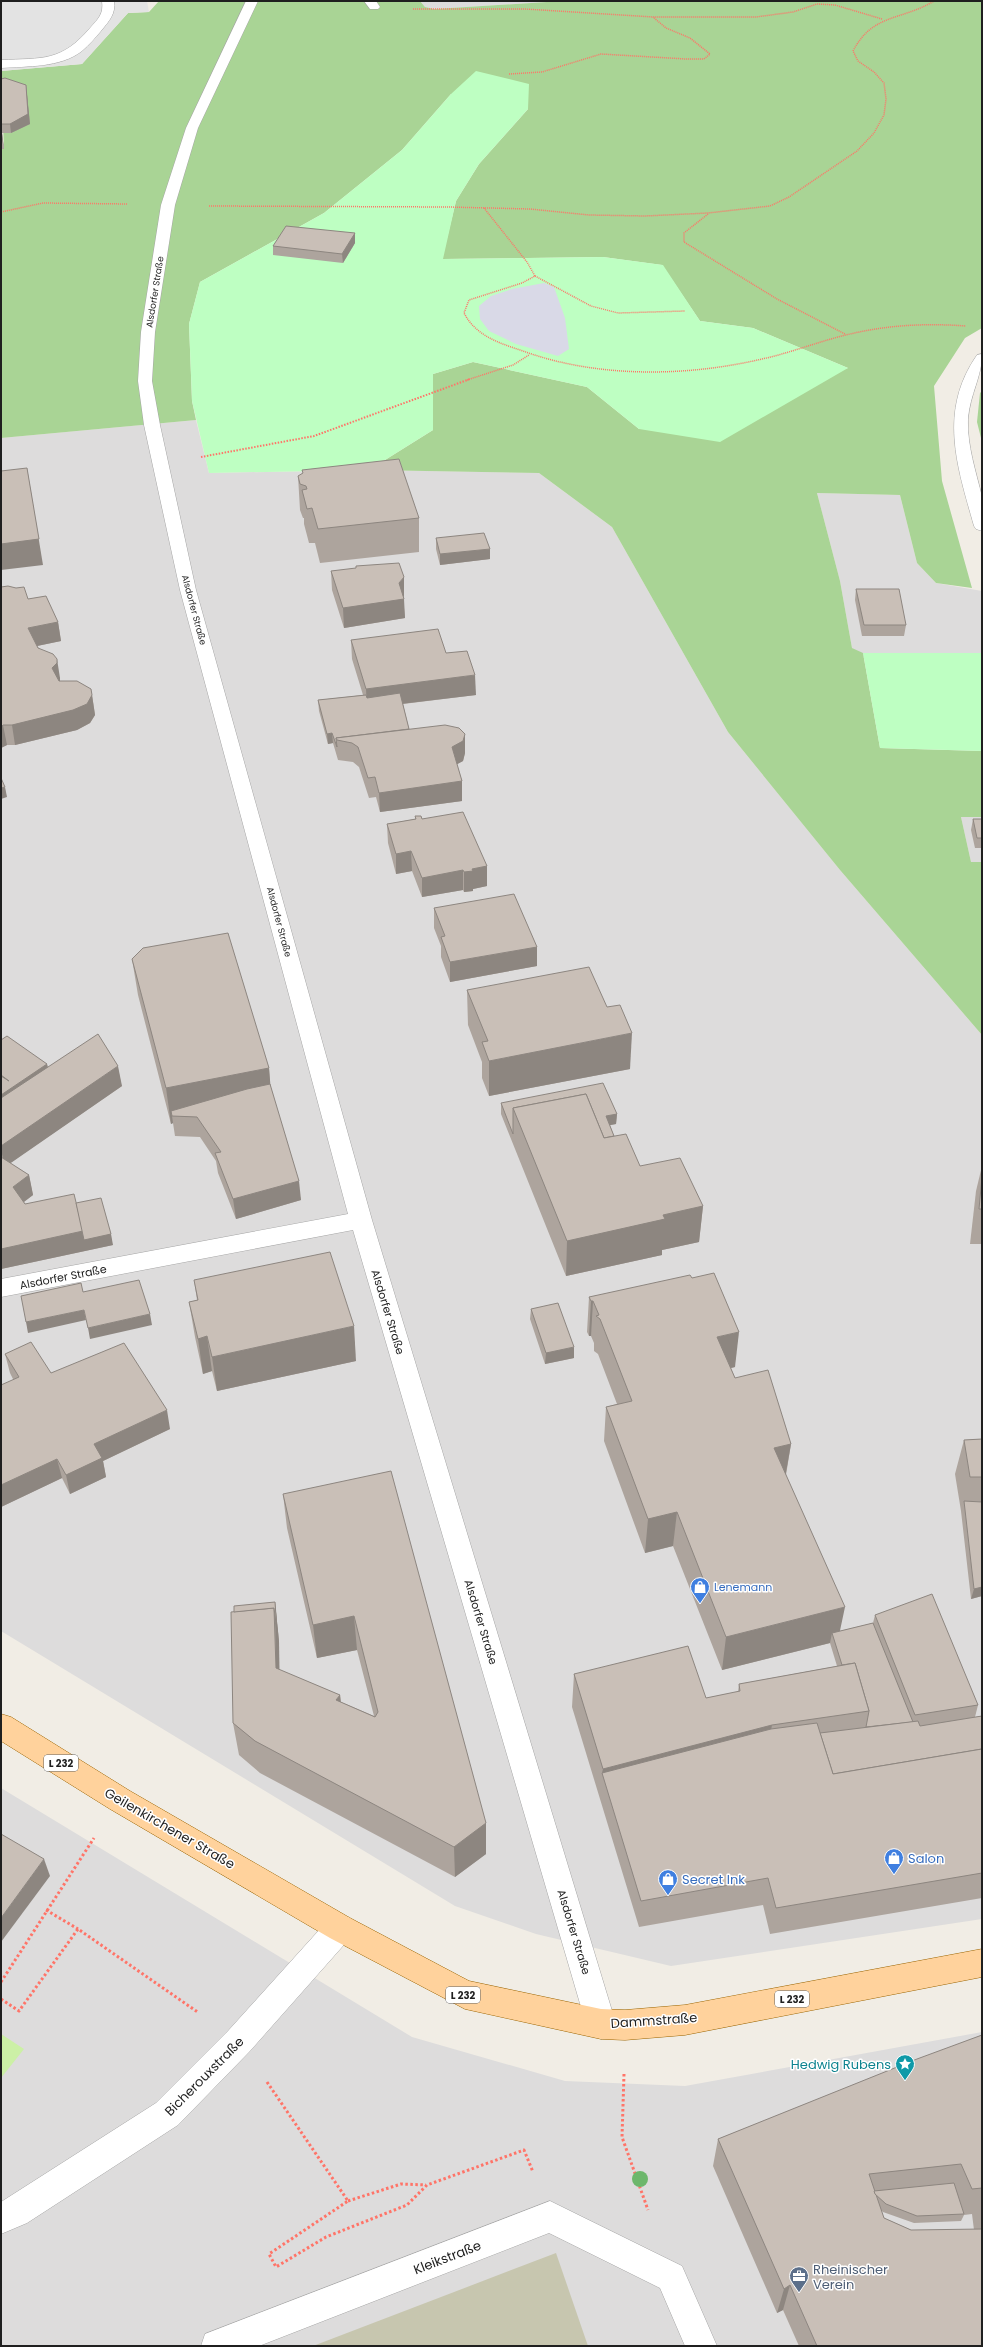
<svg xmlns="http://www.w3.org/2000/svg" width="983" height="2347" font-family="Poppins,sans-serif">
  <rect width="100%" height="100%" fill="#f1ede5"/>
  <!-- residential -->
  <g fill="#dddcdc">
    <path d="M420 1H562L434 9 425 7Z"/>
    <path d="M196 420 209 473 369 470 539 473 612 527 728 732 840 870 982 1035V1919L671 1966 536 1934 455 1906 1 1631V438Z"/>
    <path d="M817 493 900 495 917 563 936 583 982 591V751L852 648 840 581Z"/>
    <path d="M961 817H982V862H971Z"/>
    <path d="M1 1788 412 2037 565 2081 685 2086 982 2032V2346H1Z"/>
  </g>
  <!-- construction -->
  <path fill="#c7c6af" d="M556 2253 588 2346H313Z"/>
  <!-- grass -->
  <path fill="#ccf0a6" d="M1 2034 24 2049 1 2078Z"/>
  <!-- forest -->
  <g fill="#a9d495">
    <path d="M159 1H420L425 7 434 9 562 1H982V328L965 338 934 386 942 481 972 588 936 583 917 563 900 495 817 493 840 581 852 648 863 653 880 748 982 751V817H961L971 862H982V1035L840 870 728 732 612 527 539 473 369 470 433 430V374L473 362 587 387 639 429 848 368 753 328 700 321 662 265 603 257 442 259 456 201 479 164 528 109 451 94 402 150 324 213 200 282 189 324 192 401 196 420 1 438V149H4L1 71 82 64 128 13 149 12Z"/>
    <path d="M982 391V442L977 422 980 393Z"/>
  </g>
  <!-- park -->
  <g fill="#beffc2">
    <path d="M476 71 529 84 528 109 479 164 456 201 443 259 603 257 663 265 700 321 753 328 848 368 720 442 639 429 587 387 473 362 433 374V430L369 470 209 473 192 401 189 324 200 282 324 213 402 150 451 94Z"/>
    <path d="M863 653H982V751L880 748Z"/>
  </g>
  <!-- parking -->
  <path fill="#e3e3e3" d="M1 1H147L149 12 128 13 82 64 1 71Z"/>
  <!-- plaza -->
  <path fill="#d9d9e7" d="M544 283 554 287 565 318 569 349 558 356 516 344 489 331 480 319 479 306 491 296 512 289Z"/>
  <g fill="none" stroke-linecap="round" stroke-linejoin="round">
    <!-- minor casing -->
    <g stroke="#a6a6a6" stroke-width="1">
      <g id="minor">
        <path d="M102 1H114C116 14 109 21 101 31 95 38 89 45 82 51 60 68 27 66 1 68V60C43 58 61 62 90 28 98 19 104 14 102 1Z"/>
        <path d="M246 1H258L198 128 175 205 155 332 152 381 160 425 196 590 372 1220 616 2024 611 2034 601 2039 591 2034 586 2024 353 1230 1 1297V1279L348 1214 180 590 144 425 138 381 141 332 161 205 186 128Z"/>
        <path d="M364 1H376L380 7 378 9H370Z"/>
        <path d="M982 354C982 377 970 394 968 419 967 446 976 471 982 497 983 508 982 520 982 531L976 529 974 526C957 466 938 411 977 355Z"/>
        <path d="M340 1914 350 1918 354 1928 350 1938 250 2051 178 2125 27 2223 1 2234V2202L156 2103 228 2031 330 1918Z"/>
        <path d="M550 2201 682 2266 717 2346H685L660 2288 549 2233 259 2346H201L205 2334Z"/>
      </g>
    </g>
    <!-- major casing -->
    <g stroke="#9b6400" stroke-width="1">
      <path id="major" d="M1 1714 11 1717 130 1791 350 1918 469 1981 601 2009 625 2010 685 2005 982 1949V1977L685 2035 625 2040 601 2039 465 2009 330 1938 110 1809 1 1741Z"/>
    </g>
    <!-- path-far2 -->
    <g stroke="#ff7468" stroke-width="1.5" stroke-dasharray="1 1" stroke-linecap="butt">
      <path d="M413 9H525L653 17H756L793 12 817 4 835 5 882 19"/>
      <path d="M509 74 542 72 601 54 686 59H704L710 54 690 38 666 28 653 17"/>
      <path d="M209 206 448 207 530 209 589 215 645 216 708 213 770 206 789 197 857 151 874 133 884 115 886 99 884 83 874 72 858 61 853 51C873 13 901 21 934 1"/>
      <path d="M484 208 527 262 535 276 522 283 469 300 464 313C476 336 499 343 523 351 597 378 685 377 762 359 790 353 817 342 846 335 886 325 925 323 966 326"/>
      <path d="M1 212 43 203 128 204"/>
      <path d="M708 214 684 233V242L777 299 845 334"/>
      <path d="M535 276 591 306 618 313 685 311"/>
      <path d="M467 380 513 365 529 355"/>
    </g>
    <!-- path-far1 -->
    <path stroke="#ff7468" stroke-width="2" stroke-dasharray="1.5 1.5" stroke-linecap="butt" d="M201 457 314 436 470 379"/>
    <!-- path -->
    <g stroke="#ff7468" stroke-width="3" stroke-dasharray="2.5 2.5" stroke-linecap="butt">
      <path d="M46 1910 78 1929"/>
      <path d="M1 1982 94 1838"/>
      <path d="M1 1999 19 2011 78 1929 199 2013"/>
      <path d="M624 2074 622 2137 648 2210"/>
      <path d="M267 2082 348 2201 269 2254 276 2267 326 2237 407 2205 427 2185 524 2150 533 2172"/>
      <path d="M348 2201 401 2184 426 2185"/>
    </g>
    <!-- minor -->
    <use href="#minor" fill="#fff" fill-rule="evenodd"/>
    <!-- major -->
    <use href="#major" fill="#ffd29c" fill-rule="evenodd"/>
  </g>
  <!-- trees -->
  <circle fill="#6db76c" cx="640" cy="2179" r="8"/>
  <!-- wall -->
  <g fill="#ada49d" fill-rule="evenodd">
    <path d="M1 79 26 85 30 124 11 133H2L4 149H1Z"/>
    <path d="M355 233V243L343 263 273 255V246Z"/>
    <path d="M302 470 419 518V552L320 563 315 543H309L304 524V518H303L300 510 298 476 303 473Z"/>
    <path d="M436 538 490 549V559L440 565 436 549Z"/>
    <path d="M331 571 404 596 403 598 405 618 344 628 332 590Z"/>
    <path d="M1 587 28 599 58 622 61 641 37 646 60 678V681L92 695 95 715 90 723 77 730 15 745H7L1 748Z"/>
    <path d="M856 589 906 625 904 636H862L855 600Z"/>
    <path d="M351 640 446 653 476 695 403 704 409 729 465 753 463 761 457 764 462 781V801L380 812 376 797 369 798 359 767 353 762 338 760 333 743 328 744 319 711 318 700 363 695 352 659Z"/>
    <path d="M415 816 422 819 487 866V886L473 889V891L464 892 463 890 422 897 412 871 396 874 388 843 387 824 415 819Z"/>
    <path d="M973 819H982V848H975L971 830Z"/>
    <path d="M434 908 537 947V966L450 982 441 957V946L434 928Z"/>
    <path d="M132 959 269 1068 270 1084 301 1200 236 1219 218 1173 216 1161 200 1137 175 1136 173 1123 171 1124 138 995Z"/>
    <path d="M467 990 630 1069 489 1096 482 1078V1062L468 1025Z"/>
    <path d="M1 1040 47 1064 48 1067 122 1086 10 1163 29 1175 33 1195 24 1202 25 1204 76 1203 113 1245 1 1269Z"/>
    <path d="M501 1103 617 1114 616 1124 610 1125 614 1136 640 1166 703 1206 699 1242 662 1250V1255L566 1276 501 1114Z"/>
    <path d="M982 1166V1244H970L976 1191Z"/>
    <path d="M194 1280 356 1361 217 1391 212 1371 203 1374 195 1337 189 1302 197 1300Z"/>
    <path d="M589 1297 735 1367 731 1368 735 1378 791 1444 786 1475 840 1631 873 1623 875 1615 978 1705 975 1717 982 1716V1898L770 1934 763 1905 639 1927 572 1707 574 1674 706 1698 738 1692 739 1684 837 1666 830 1643 722 1670 673 1546 645 1553 604 1441 606 1407 617 1404 598 1354 594 1351V1343L591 1336H589L587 1332Z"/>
    <path d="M531 1309 574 1358 545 1364 530 1319Z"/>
    <path d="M5 1354 51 1373 170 1429 103 1461 106 1477 70 1494 62 1478 1 1507 13 1379 10 1373Z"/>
    <path d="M982 1439V1596L971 1599 961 1511 955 1474 964 1440Z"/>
    <path d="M283 1494 486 1823V1854L455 1877 260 1773 239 1755 233 1723 234 1612 275 1602 279 1641V1670L340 1695 341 1702 374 1716 357 1650 317 1658 287 1528Z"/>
    <path d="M982 2035V2346H799L783 2310 777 2313 713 2166 718 2139ZM881 2210 883 2212 914 2223 961 2221 964 2215 972 2214 974 2230H911L884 2218Z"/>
  </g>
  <!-- shaded-wall -->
  <g fill="#8d8680">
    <path d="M460 1H476L460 2Z"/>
    <path d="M26 85 30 124 11 133 10 124Z"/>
    <path d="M1 124 2 133 4 149 2 140Z"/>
    <path d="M355 233V243L343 263 342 254Z"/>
    <path d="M27 468 43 565 1 570V544Z"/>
    <path d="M490 549V559L440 565V554Z"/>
    <path d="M404 577V596L402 599H404L405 618 344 628 343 608 399 583Z"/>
    <path d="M58 622 61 641 32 647 28 628Z"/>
    <path d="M57 659 60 678V683L55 687 52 668Z"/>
    <path d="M475 675 476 695 367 708 366 689Z"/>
    <path d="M92 695 95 715 90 723 77 730 15 745 12 725Z"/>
    <path d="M3 725 7 745 1 748V727Z"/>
    <path d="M332 733 333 743 328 744 327 734Z"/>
    <path d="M465 734V753L463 761 452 767V747Z"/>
    <path d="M462 781V801L380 812 379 793Z"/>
    <path d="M5 787 7 797 1 799V788Z"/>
    <path d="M411 851 412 871 396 874V854Z"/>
    <path d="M487 866V886L473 889V891L464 892V872L472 869Z"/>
    <path d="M463 870V890L422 897V878Z"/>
    <path d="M537 947V966L450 982V962Z"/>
    <path d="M632 1033 630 1069 489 1096V1061Z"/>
    <path d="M47 1064 49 1075 1 1107V1095Z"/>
    <path d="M118 1066 122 1086 5 1167 1 1150V1146Z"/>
    <path d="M269 1068 272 1104 197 1117 172 1116 173 1123 171 1124 166 1088Z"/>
    <path d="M617 1114 616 1124 605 1126 606 1116Z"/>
    <path d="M29 1175 33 1195 17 1207 13 1187Z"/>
    <path d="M299 1181 301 1200 236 1219 233 1199Z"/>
    <path d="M703 1206 699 1242 662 1250V1255L566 1276 567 1241 663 1215Z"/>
    <path d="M83 1231 111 1234 113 1245 1 1269V1249Z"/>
    <path d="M591 1301H593L591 1336H589Z"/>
    <path d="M84 1310 86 1320 28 1333 26 1322Z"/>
    <path d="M150 1314 152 1325 90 1339 88 1328Z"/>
    <path d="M354 1326 356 1361 217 1391 212 1357Z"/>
    <path d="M739 1332 735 1367 713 1372 717 1337Z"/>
    <path d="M207 1336 212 1371 203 1374 198 1339Z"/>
    <path d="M574 1347V1358L545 1364 546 1353Z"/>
    <path d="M167 1410 170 1429 103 1461 106 1477 70 1494 66 1475 94 1444Z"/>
    <path d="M791 1444 785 1478 774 1448Z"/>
    <path d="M57 1459 62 1478 1 1507V1485Z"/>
    <path d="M677 1512 673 1546 645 1553 648 1519Z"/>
    <path d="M982 1587V1596L971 1599 974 1589Z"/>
    <path d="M275 1602 279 1641 280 1701 276 1668Z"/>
    <path d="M845 1607 838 1640 832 1633 830 1643 722 1670 726 1637Z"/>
    <path d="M354 1616 357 1650 317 1658 313 1625Z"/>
    <path d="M340 1695 343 1727 336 1700Z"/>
    <path d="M772 1725 766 1757 602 1773 603 1769Z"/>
    <path d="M486 1823V1854L455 1877 454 1847Z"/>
    <path d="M44 1859 50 1876 1 1942V1918Z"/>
    <path d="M790 2285 783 2310 777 2313 784 2289Z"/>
  </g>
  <!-- building -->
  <g fill="#c9bfb7" stroke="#8d8680">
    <path d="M5 78 26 85 28 114 10 124H1L2 140H1V79Z"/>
    <path d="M286 226 355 233 342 254 273 246Z"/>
    <path d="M399 459 419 518 318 529 312 508 307 509 302 490 307 489 306 486 300 484 298 476 303 473 302 470Z"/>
    <path d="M27 468 39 539 1 544V471Z"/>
    <path d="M484 533 490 549 440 554 436 538Z"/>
    <path d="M399 563 404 577 399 583 404 599 343 608 331 571 356 568V566Z"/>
    <path d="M8 586 16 588 24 587 28 599 46 596 58 622 28 628 38 648 53 654 57 659V663L52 668 59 681H77L91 689 92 695 87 704 73 710 12 725H3L1 727V587Z"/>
    <path d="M856 589H899L906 625H864Z"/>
    <path d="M438 629 446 653 467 651 475 675 366 689 351 640Z"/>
    <path d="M400 693 409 729 336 738 337 747 332 733 327 734 318 700 366 695 367 698Z"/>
    <path d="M445 725 459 728 465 734 463 741 452 747 462 781 379 793 375 777 368 778 358 747 352 743 337 740 336 738Z"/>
    <path d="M1 778 5 787 1 788Z"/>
    <path d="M463 812 487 866 472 869 473 871 464 872 463 870 422 878 411 851 396 854 387 824 416 819 415 816H421L422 819Z"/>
    <path d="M973 819H982V838H977Z"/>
    <path d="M514 894 537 947 450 962 441 937 445 936 434 908Z"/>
    <path d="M228 933 269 1068 166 1088 132 959 143 948Z"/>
    <path d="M589 967 607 1007 620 1005 632 1033 489 1061 482 1042 488 1041 467 990Z"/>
    <path d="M98 1034 118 1066 1 1146V1098Z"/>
    <path d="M7 1036 47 1064 1 1095V1076L9 1081 1 1075V1040Z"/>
    <path d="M603 1083 617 1114 606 1116 614 1136 604 1138 586 1094 513 1108V1134L501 1103Z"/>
    <path d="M270 1084 299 1181 233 1199 215 1153 221 1152 197 1117 172 1116 171 1111 247 1089Z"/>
    <path d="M586 1094 604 1138 626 1134 640 1166 680 1158 703 1206 663 1215 665 1219 567 1241 513 1108Z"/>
    <path d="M1 1157 29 1175 13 1187 25 1204 74 1194 83 1231 1 1249Z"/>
    <path d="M982 1177V1209H979Z"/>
    <path d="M101 1198 111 1234 84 1240 76 1203Z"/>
    <path d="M330 1252 354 1326 212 1357 207 1336 198 1339 189 1302 198 1300 194 1280Z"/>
    <path d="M714 1273 739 1332 717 1337 735 1378 768 1370 791 1444 774 1448 845 1607 726 1637 677 1512 648 1519 606 1407 632 1401 600 1319 596 1316 599 1315 593 1301H591L589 1297 690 1275 692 1278Z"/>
    <path d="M139 1280 150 1314 88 1328 84 1310 26 1322 21 1296 81 1283 83 1292Z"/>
    <path d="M558 1303 574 1347 546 1353 531 1309Z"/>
    <path d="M31 1342 51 1373 124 1343 167 1410 94 1444 102 1458 66 1475 57 1459 1 1485V1385L19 1377 5 1354Z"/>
    <path d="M982 1439V1477H970L964 1440Z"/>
    <path d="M391 1471 486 1823 454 1847 255 1741 233 1723 231 1612 274 1608 276 1668 340 1695 336 1700 375 1717 378 1712 354 1616 313 1625 283 1494Z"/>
    <path d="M964 1501 982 1502V1587L974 1589Z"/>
    <path d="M932 1594 978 1705 915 1715 875 1615Z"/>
    <path d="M275 1602 277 1631 274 1608 234 1612V1606Z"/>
    <path d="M873 1623 913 1722 866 1727 869 1711 855 1663 842 1665 832 1633Z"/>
    <path d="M688 1646 706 1698 740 1691 739 1684 855 1663 869 1711 772 1725 603 1769 574 1674Z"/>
    <path d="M982 1716V1749L833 1774 820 1733 918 1721 920 1726Z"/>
    <path d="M817 1723 833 1774 982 1749V1873L776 1908 768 1878 641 1901 602 1773 771 1729Z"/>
    <path d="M1 1834 44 1859 1 1918Z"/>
    <path d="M982 2035V2188L972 2189 961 2164 869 2174 884 2218 911 2230 982 2229V2346H817L790 2285 784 2289 718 2139 917 2059Z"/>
    <path d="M954 2183 964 2214 917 2216 886 2204 875 2194 874 2191Z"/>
  </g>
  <!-- icons -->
  <defs>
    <g id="shop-pin" transform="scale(1)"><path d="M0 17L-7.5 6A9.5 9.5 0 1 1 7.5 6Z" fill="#3f7fe0" stroke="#fff"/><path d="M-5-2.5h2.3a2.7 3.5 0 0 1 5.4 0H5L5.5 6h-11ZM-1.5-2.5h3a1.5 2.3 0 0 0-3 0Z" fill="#fff"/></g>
    <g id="sight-pin" transform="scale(1)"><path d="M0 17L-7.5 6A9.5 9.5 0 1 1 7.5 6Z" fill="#0f9aa8" stroke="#fff"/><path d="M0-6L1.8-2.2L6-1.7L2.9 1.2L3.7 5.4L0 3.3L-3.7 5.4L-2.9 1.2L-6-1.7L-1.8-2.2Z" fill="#fff"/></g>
    <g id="office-pin" transform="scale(1)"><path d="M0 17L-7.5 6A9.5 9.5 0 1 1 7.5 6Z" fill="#5c6f8a" stroke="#fff"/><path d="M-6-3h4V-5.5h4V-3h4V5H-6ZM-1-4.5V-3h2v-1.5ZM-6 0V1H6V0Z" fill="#fff"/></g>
  </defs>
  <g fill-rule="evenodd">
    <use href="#shop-pin" x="700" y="1587"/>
    <use href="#shop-pin" x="894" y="1858"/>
    <use href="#shop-pin" x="668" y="1879"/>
    <use href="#sight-pin" x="905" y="2064"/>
    <use href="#office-pin" x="799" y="2276"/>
  </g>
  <g text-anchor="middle" stroke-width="3" stroke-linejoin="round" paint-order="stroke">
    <!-- far-street labels -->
    <g font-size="9" fill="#1f1f1f" stroke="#fff">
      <text transform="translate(155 292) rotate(-81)" y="3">Alsdorfer Straße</text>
      <text transform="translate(194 610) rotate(75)" y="3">Alsdorfer Straße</text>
      <text transform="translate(279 922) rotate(75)" y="3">Alsdorfer Straße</text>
    </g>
    <!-- shield labels -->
    <g fill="#fff" stroke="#626262" stroke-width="1">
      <rect x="44" y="1755" width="34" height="16" rx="3"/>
      <rect x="446" y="1987" width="34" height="16" rx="3"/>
      <rect x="775" y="1991" width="34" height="16" rx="3"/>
    </g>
    <g font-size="10" font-weight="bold" fill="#1f1f1f">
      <text x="61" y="1767">L 232</text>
      <text x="463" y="1999">L 232</text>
      <text x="792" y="2003">L 232</text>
    </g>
    <!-- street labels -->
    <g font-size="11" fill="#1f1f1f" stroke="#fff">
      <text transform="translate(63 1277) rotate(-11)" y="4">Alsdorfer Straße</text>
      <text transform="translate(388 1312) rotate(73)" y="4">Alsdorfer Straße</text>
      <text transform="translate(481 1622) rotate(73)" y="4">Alsdorfer Straße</text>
      <text transform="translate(574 1932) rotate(73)" y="4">Alsdorfer Straße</text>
    </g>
    <!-- shop labels -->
    <g font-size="11" fill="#366cbe" stroke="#fff" text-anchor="start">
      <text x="714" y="1591">Lenemann</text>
    </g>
    <!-- near-street labels -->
    <g font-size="13" fill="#1f1f1f" stroke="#fff">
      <text transform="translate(170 1828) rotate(30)" y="5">Geilenkirchener Straße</text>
      <text transform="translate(654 2020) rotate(-4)" y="5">Dammstraße</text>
      <text transform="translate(204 2076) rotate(-45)" y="5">Bicherouxstraße</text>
      <text transform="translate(447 2257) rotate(-21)" y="5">Kleikstraße</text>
    </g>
    <!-- near-shop labels -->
    <g font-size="13" fill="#366cbe" stroke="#fff" text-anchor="start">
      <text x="908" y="1863">Salon</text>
      <text x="682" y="1884">Secret Ink</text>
    </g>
    <!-- near-culture labels -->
    <g font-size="13" fill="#0d838f" stroke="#fff" text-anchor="end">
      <text x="891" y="2069">Hedwig Rubens</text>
    </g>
    <!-- near-service labels -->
    <g font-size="13" fill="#4e5e75" stroke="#fff" text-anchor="start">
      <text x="813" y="2274">Rheinischer<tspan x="813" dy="15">Verein</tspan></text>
    </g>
  </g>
  <!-- border -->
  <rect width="983" height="2347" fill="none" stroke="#1f1f1f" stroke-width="4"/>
</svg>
